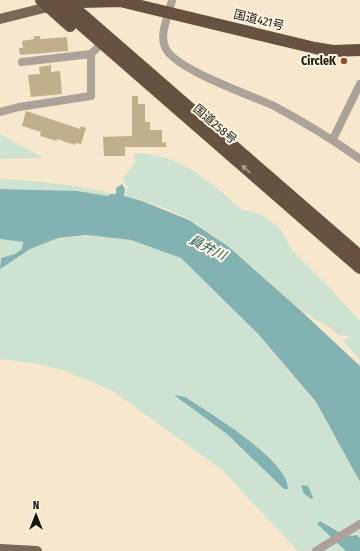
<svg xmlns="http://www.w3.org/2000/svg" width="360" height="551" font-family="'Fira Sans Condensed','Noto Sans JP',sans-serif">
  <rect width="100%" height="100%" fill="#f7e7cc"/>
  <!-- green -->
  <g fill="#cee2d2">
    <path d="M0 134 44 158 0 159Z"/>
    <path d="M142 153C189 159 208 182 243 210L252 211 263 216 280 228 292 250 327 285 360 321V360L342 340 352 337 338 335C328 323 311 319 299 308 263 278 231 244 190 220 171 209 146 201 124 196L128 187 122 179 135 163 134 154Z"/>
    <path d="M0 179C38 181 73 184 110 193L107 196 77 191 0 189Z"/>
    <path d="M86 236 131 240 181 258 258 335 316 403 360 482V538L357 534 347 535 320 521 329 534 346 551H298L222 470 113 391 63 370 39 364 0 359V269L30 249 58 238Z"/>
    <path d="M0 239 23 242 22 249 15 254 1 258 0 260Z"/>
  </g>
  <!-- water -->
  <g fill="#83b2b3">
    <path d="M122 184 125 189 124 196 142 201 189 220 229 247 299 309 360 366V482L316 402 258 334 181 258 131 240 86 235 58 238 30 249 0 269 1 258 15 254 22 249 23 242 0 239V189L77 191 108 196 110 194H116V188Z"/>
    <path d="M174 395 185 397C209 413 288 459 288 489H284L227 434Z"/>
    <path d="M301 485 308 486 313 497 312 499 304 494Z"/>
    <path d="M320 521 346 536 357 535 360 538V551H346L317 524Z"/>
  </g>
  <!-- building -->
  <g fill="#c1ae8d">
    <path d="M34 36H40V39L67 37 68 51 20 55 19 48H23L22 41 34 39Z"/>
    <path d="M51 65V72L60 71 62 94 31 97 28 75 40 74 39 67Z"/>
    <path d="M132 96H138V104H145V122H150V130H162V143L166 142V147H125V156H104L103 137 132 136Z"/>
    <path d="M26 111 80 129 81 126 86 128 81 144 76 143 75 145 57 139V141L40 136 41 132 22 126Z"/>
  </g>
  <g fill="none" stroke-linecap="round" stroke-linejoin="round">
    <!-- minor -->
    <g stroke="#aca299" stroke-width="8">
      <path d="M172 0C169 15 159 33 165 47 173 69 251 95 274 106 304 122 332 139 360 159"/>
      <path d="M22 62 91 54 97 48"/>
      <path d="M0 112 19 107 91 96V54"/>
      <path d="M333 139 360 84"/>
      <path d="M316 551 360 524"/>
    </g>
    <!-- major -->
    <g stroke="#796758" stroke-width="10">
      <path d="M0 19 48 7"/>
      <path d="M0 549 37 551"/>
    </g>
    <!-- highway -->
    <g stroke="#675241" stroke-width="12">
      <path d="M41 0 70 26"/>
      <path d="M48 7 81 2 120 1 315 48 333 51 360 50"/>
      <path d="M77 10 360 256"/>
      <path d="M65 11 360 268"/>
    </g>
    <!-- highway-bridge -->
    <g stroke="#675241" stroke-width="12">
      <path d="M66 0 77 10"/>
      <path d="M53 1 65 11"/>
    </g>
  </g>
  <!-- one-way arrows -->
  <defs><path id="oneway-solid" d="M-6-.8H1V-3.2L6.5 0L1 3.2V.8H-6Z"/></defs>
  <use fill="#ab9b8b" href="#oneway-solid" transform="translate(246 169) rotate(-140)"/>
  <!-- markers -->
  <circle fill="#944f24" stroke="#fef5e5" stroke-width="1.5" cx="344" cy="61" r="4"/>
  <g text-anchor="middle" stroke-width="4" stroke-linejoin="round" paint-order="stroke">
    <!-- street labels -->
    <g font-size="12" fill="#1c160d" stroke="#fef5e5">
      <text transform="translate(259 20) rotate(14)" y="4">国道421号</text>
      <text transform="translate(215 124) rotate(41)" y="4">国道258号</text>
    </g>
    <!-- poi labels -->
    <g font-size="12" font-weight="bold" fill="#1c160d" stroke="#fef5e5" text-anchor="end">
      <text x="336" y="65">CircleK</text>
    </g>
    <!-- water labels -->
    <g font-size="13" font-style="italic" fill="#185a5b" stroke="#fef5e5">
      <text transform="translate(208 247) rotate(27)" y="5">員弁川</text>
    </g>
  </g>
  <!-- north arrow -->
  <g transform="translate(36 515)" stroke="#fef5e5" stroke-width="3" paint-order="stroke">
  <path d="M0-3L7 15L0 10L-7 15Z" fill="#1c160d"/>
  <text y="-6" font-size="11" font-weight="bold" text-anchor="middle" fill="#1c160d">N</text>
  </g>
</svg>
